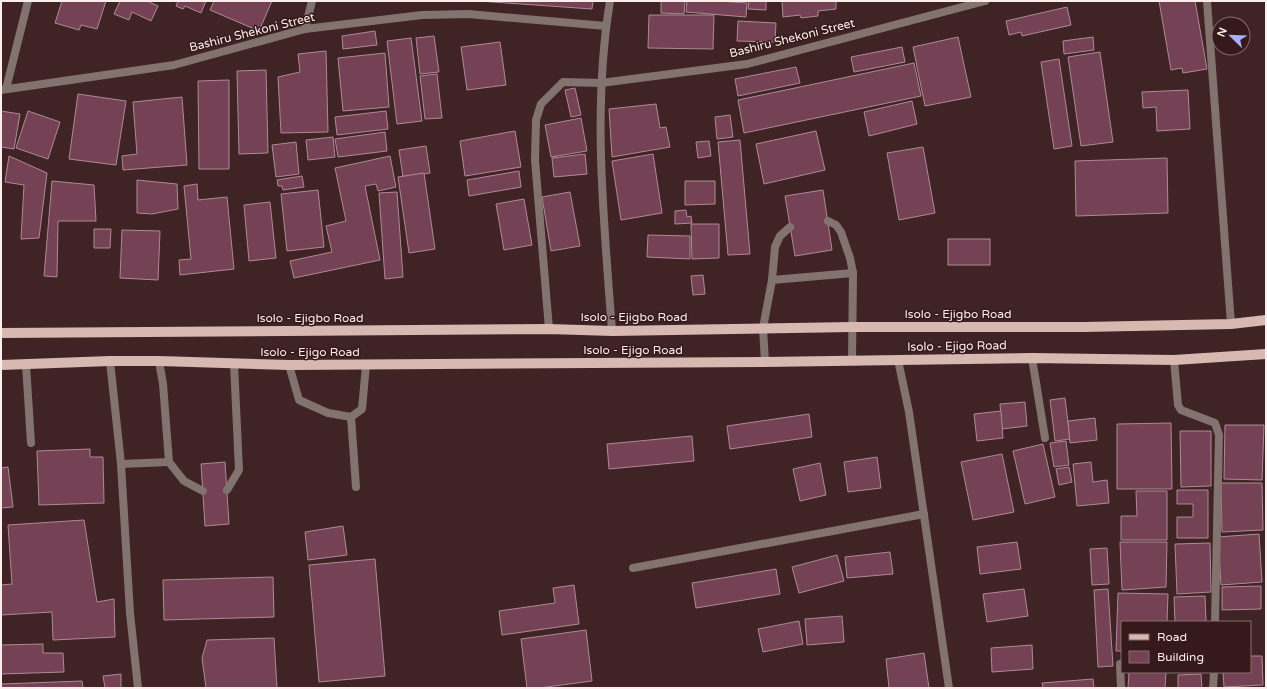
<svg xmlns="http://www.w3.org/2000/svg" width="1267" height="689" font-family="'Varela Round',sans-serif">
  <rect width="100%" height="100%" fill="#402324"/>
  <!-- building -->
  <g fill="#754255" stroke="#ad8a96">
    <path d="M62 1H106L97 29 81 25 79 30 55 23Z"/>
    <path d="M120 1H147L158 6 151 21 132 12 129 20 114 14Z"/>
    <path d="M178 1H206L201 13 185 6 183 9 176 6Z"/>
    <path d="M214 1H272L259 31 210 10Z"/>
    <path d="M478 1H593L592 9Z"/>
    <path d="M661 1H685L684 14 661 13Z"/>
    <path d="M687 1H719L747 3 746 17 686 12Z"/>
    <path d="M749 1H766V10L748 9Z"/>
    <path d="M782 1H836V9L818 11V16L801 18 800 15 783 17Z"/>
    <path d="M1159 1H1195L1207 69 1183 73 1182 68 1171 70Z"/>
    <path d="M1067 7 1071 25 1022 36 1021 32 1009 35 1006 21Z"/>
    <path d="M649 15H714L713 49 648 48Z"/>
    <path d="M738 21 776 23 775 42 737 41Z"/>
    <path d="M375 31 377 45 343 49 342 36Z"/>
    <path d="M434 36 439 72 420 74 416 38Z"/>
    <path d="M958 37 971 97 925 106 913 47Z"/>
    <path d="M1093 37 1094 50 1064 54 1063 41Z"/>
    <path d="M411 38 422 121 397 124 387 41Z"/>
    <path d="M500 42 506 85 467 90 461 47Z"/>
    <path d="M902 47 905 62 854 72 851 57Z"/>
    <path d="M326 51 328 132 281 133 278 77 300 72 298 54Z"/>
    <path d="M1100 52 1113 142 1081 146 1068 57Z"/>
    <path d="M385 53 389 107 343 111 338 58Z"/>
    <path d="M1059 59 1072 146 1054 149 1041 62Z"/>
    <path d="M914 63 921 96 744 133 738 100Z"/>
    <path d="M796 67 800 83 738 96 735 79Z"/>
    <path d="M266 70 268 153 239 154 237 71Z"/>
    <path d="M437 74 442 118 425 119 420 76Z"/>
    <path d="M229 80V169H199L198 81Z"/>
    <path d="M575 88 581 115 571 117 565 90Z"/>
    <path d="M1188 90 1190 129 1157 131 1156 107 1143 108 1142 92Z"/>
    <path d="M78 94 126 101 116 165 69 159Z"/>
    <path d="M182 97 187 165 123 170 122 156 137 154 133 102Z"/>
    <path d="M912 101 917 124 869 136 864 112Z"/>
    <path d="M656 104 660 128 666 127 670 147 612 157 609 109Z"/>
    <path d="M1 111 20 114 14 149 1 147Z"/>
    <path d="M28 111 60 122 48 159 16 148Z"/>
    <path d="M386 111 388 129 337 135 335 117Z"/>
    <path d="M730 115 733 137 717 139 715 117Z"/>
    <path d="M581 118 587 151 551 157 545 125Z"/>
    <path d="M515 131 521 167 465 176 460 141Z"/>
    <path d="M816 131 825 170 764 184 756 144Z"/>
    <path d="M385 132 387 151 338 157 335 139Z"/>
    <path d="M333 137 335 157 308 160 306 140Z"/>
    <path d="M740 140 750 254 728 255 718 142Z"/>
    <path d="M709 141 711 156 698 158 696 142Z"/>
    <path d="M296 142 299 174 276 177 272 145Z"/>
    <path d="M426 146 430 173 403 177 399 150Z"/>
    <path d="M923 147 935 213 899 220 887 153Z"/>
    <path d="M585 154 587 174 554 177 552 158Z"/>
    <path d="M653 154 662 213 621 220 612 161Z"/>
    <path d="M9 156 47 173 39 238 21 239 24 185 5 182Z"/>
    <path d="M390 156 396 187 378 191 376 184 365 186 380 260 294 278 290 261 332 252 326 226 346 221 335 168Z"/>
    <path d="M1167 158 1168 213 1076 216 1075 161Z"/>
    <path d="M519 171 521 187 469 196 467 180Z"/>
    <path d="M424 173 435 249 409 253 398 177Z"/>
    <path d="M302 176 304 187 283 190 282 186H278L277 180Z"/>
    <path d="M137 180 177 184 178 209 152 214 137 213Z"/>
    <path d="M52 181 94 185 96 221H58L57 277 44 276Z"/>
    <path d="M685 181H715V204L685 205Z"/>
    <path d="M197 184 198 200 227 197 234 269 180 275 179 260 191 259 184 186Z"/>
    <path d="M318 190 324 247 287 251 281 194Z"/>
    <path d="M823 190 832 250 795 256 785 196Z"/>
    <path d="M397 192 403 277 385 279 379 193Z"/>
    <path d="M570 192 580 246 551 251 542 197Z"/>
    <path d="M524 199 532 245 504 250 496 204Z"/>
    <path d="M270 202 276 258 249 261 244 205Z"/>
    <path d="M686 210 687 217 691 216 692 223 675 224V211Z"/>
    <path d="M691 224H719V258L692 259Z"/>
    <path d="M94 229H111L110 248H94Z"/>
    <path d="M122 230 160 231 158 280 120 278Z"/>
    <path d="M648 235 690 236V259L647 257Z"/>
    <rect x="948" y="239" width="42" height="26"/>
    <path d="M703 275 705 294 693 295 691 276Z"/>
    <path d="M1065 398 1070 439 1055 441 1050 400Z"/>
    <path d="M1025 402 1027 426 1002 429 1000 404Z"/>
    <path d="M1001 411 1003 438 977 441 974 414Z"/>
    <path d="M809 414 812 437 730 449 727 426Z"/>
    <path d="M1095 418 1097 440 1070 443 1068 421Z"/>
    <path d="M1171 423 1172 489H1117V424Z"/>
    <path d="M1225 425H1264L1262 480 1224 479Z"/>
    <path d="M1180 431H1211V486L1181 487Z"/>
    <path d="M692 436 694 461 609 469 607 444Z"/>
    <path d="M1066 441 1069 465 1054 467 1050 443Z"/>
    <path d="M1043 444 1055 497 1025 504 1013 451Z"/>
    <path d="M90 449V457H103L104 503 39 505 37 451Z"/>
    <path d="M1002 454 1014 512 973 520 961 462Z"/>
    <path d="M877 457 881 488 848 492 844 462Z"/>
    <path d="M225 462 229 524 205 526 201 464Z"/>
    <path d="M1091 462 1093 482 1107 480 1109 503 1077 506 1073 464Z"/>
    <path d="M820 463 826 495 800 501 793 469Z"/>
    <path d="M8 467 13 507 1 508V468Z"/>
    <path d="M1069 467 1072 482 1059 485 1056 469Z"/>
    <path d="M1221 483H1262L1263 530 1222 532Z"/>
    <path d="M1177 490H1208V538H1177V517H1193V504H1177Z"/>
    <path d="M1136 491H1167V540H1121V516H1137Z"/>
    <path d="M84 520 97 602 114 599 115 637 53 640 52 612 1 615V585L12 584 8 525Z"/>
    <path d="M343 526 347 555 308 560 305 532Z"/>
    <path d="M1259 534 1262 582 1221 585 1218 537Z"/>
    <path d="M1017 542 1021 569 980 574 977 547Z"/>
    <path d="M1120 542H1167L1166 587 1122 590Z"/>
    <path d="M1210 543 1211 592 1177 594 1175 544Z"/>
    <path d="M1107 548 1109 584 1092 585 1090 549Z"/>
    <path d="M890 552 893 574 847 578 845 557Z"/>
    <path d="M837 555 844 581 799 593 792 567Z"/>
    <path d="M375 559 385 676 319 682 309 565Z"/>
    <path d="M776 569 780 594 696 608 692 583Z"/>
    <path d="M273 577 274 617 164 620 163 580Z"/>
    <path d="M574 585 579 624 502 635 499 611 555 603 553 588Z"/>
    <path d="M1261 586V609L1222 610V587Z"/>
    <path d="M1024 589 1028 616 987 622 983 594Z"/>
    <path d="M1108 589 1113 666 1098 667 1094 590Z"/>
    <path d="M1118 593 1168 594 1167 622H1122V651H1116Z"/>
    <path d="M1205 596 1206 622H1175L1174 597Z"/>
    <path d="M842 616 844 642 807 645 805 619Z"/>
    <path d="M799 621 803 644 763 652 758 629Z"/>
    <path d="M586 630 592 681 539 688H527L521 639Z"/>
    <path d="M274 638 277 688H206L202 658 207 640Z"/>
    <path d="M43 644V653H63L64 672 1 674V645Z"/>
    <path d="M1032 645 1033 669 992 672 991 648Z"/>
    <path d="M924 653 929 688H889L886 659Z"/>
    <path d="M1250 656H1262L1263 685 1224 687 1223 672H1250Z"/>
    <path d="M1129 672H1166L1165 688H1128Z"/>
    <path d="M121 674V688H105L103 676Z"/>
    <path d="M1201 674 1202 688H1178V675Z"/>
    <path d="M1093 679 1094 688H1043L1042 683Z"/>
    <path d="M82 681 83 688H1V684Z"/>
  </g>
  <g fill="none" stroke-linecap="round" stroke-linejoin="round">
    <!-- lane -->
    <g stroke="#82736f" stroke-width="8">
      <path d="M828 221 836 225 841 232 850 258 853 273 852 360"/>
      <path d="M772 280 853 273"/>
      <path d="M549 329 535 160 536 120 541 104 563 82 601 83"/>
      <path d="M1032 358 1045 438"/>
      <path d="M1174 360 1178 405 1181 410 1215 423 1219 435 1215 622"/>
      <path d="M159 361 163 384 169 462 184 481 203 491"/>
      <path d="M765 362 763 328 772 280 775 247 780 236 790 227"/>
      <path d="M26 365 31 443"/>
      <path d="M289 365 299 400 328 413 351 417 362 409 366 365"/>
      <path d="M351 417 356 487"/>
      <path d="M121 464 169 462"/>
      <path d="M227 490 239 470 234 364"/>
      <path d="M1120 664 1121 688"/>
      <path d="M1213 688 1214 672"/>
    </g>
    <!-- street -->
    <g stroke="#82736f" stroke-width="8">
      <path d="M610 1C592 110 604 221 612 331"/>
      <path d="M1207 1 1231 324"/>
      <path d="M305 29 312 1"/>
      <path d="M601 83 747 64 985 1"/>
      <path d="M6 89 28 1"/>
      <path d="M1 90 174 65 305 29 422 15 468 14 606 26"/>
      <path d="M898 360 909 412 949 688"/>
      <path d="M110 361 121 464 130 613 138 688"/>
      <path d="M633 568 924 514"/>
    </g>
    <!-- primary -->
    <g stroke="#d8b9b1" stroke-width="10">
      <path d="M1 333 549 329 612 331 852 327H1084L1231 324 1266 320"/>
      <path d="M1 365 110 361H159L289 365 765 362 1032 358 1174 360 1266 354"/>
    </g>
  </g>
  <g text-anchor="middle" stroke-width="3" stroke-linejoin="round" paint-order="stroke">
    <!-- street labels -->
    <g font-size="12" fill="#fdeded" stroke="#35191b">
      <text transform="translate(252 32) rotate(-14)" y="4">Bashiru Shekoni Street</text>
      <text transform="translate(792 38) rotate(-14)" y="4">Bashiru Shekoni Street</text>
      <text x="958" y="318">Isolo - Ejigbo Road</text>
      <text x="634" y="321">Isolo - Ejigbo Road</text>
      <text x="310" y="322">Isolo - Ejigbo Road</text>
      <text transform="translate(957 346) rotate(-1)" y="4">Isolo - Ejigo Road</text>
      <text x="633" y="354">Isolo - Ejigo Road</text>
      <text x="310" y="356">Isolo - Ejigo Road</text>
    </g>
  </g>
  <!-- border -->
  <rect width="1267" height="689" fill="none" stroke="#fdeded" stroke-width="4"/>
  <!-- legend -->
  <rect x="1121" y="621" width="130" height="52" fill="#35191b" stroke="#856e6f"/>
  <rect x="1129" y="634" width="20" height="6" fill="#d8b9b1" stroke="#856e6f"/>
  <text x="1157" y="641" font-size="12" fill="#fdeded">Road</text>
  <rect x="1129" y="651" width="20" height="12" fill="#754255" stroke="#856e6f"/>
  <text x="1157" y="661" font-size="12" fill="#fdeded">Building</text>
  <!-- north arrow -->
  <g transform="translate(1231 36) rotate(293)"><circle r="19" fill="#35191b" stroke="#856e6f"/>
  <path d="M0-3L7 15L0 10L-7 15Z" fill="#a8b0fc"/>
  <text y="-6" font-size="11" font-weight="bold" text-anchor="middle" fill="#fdeded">N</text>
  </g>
</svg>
